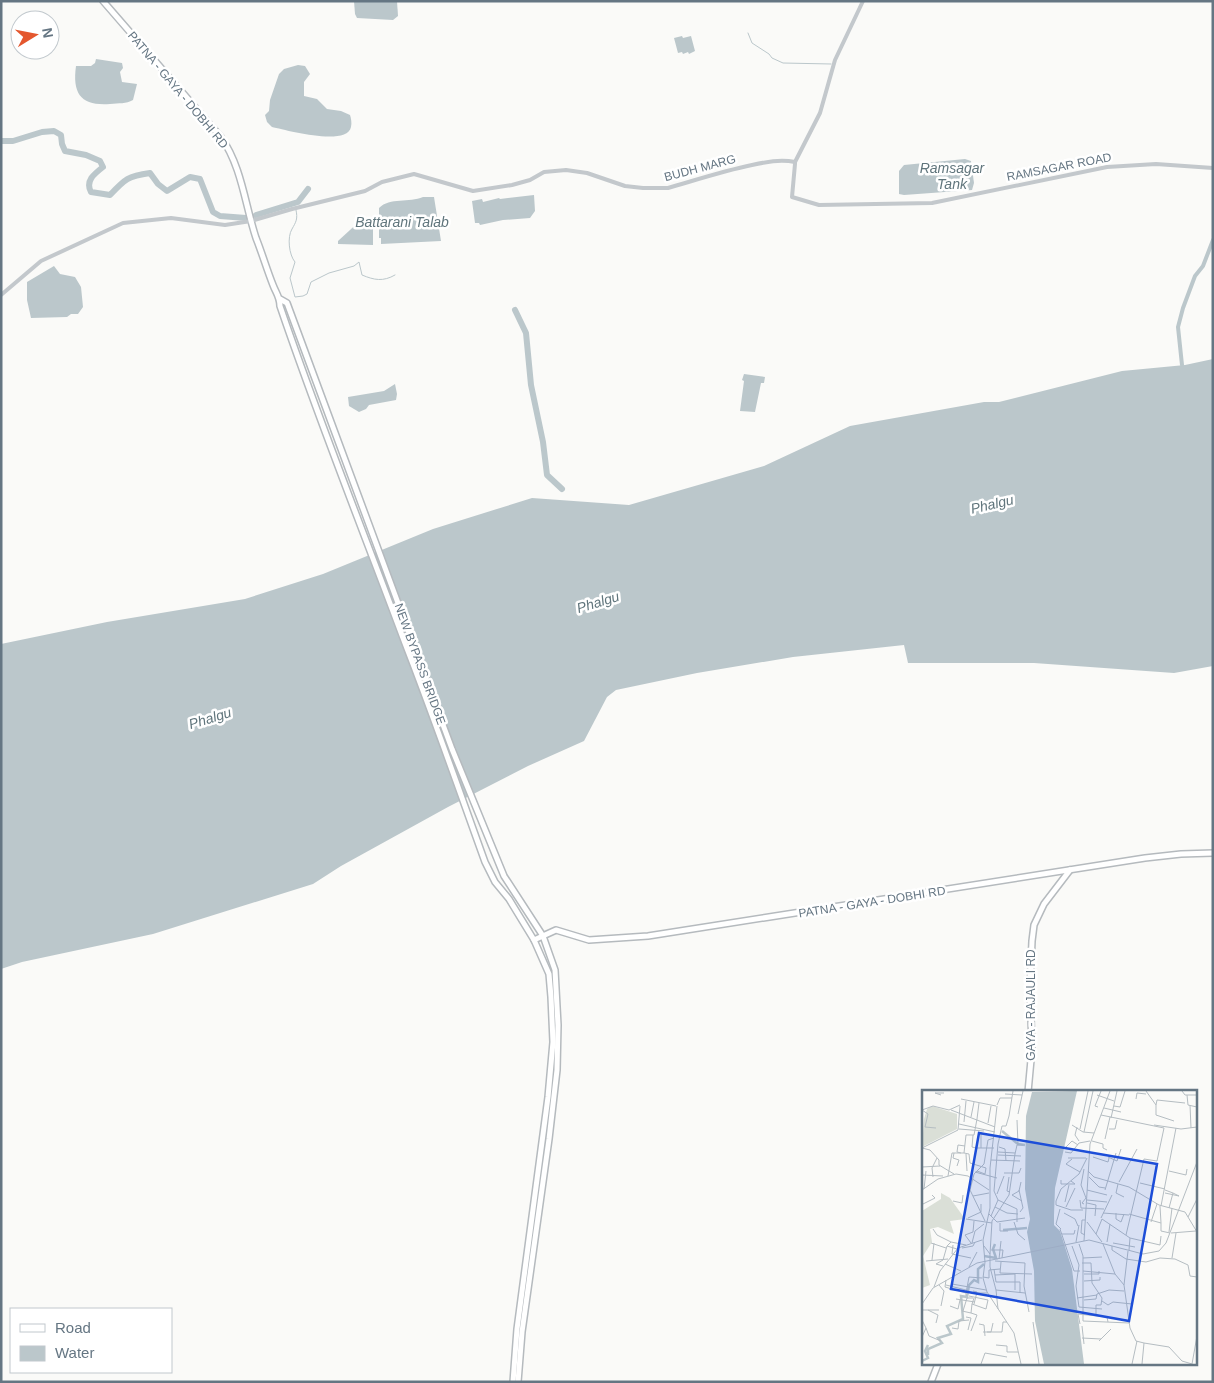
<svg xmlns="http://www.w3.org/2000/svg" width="1214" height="1383" font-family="Arial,sans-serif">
  <rect width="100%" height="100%" fill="#fafaf8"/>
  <!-- water -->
  <g fill="#bbc7cb">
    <path d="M354 1H397L398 16 393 20 357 18 355 14Z"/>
    <path d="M682 36 683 38 691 36 695 51 689 54 688 52 683 54 682 52 678 53 674 38Z"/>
    <path d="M96 59 122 63 123 68 120 72 122 82 137 84 133 100C126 104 119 103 110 104 82 106 72 95 76 66H91L95 63Z"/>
    <path d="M298 65 305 66 310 74 304 82V96L317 99 327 109 341 111 350 115C351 118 352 123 351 127 347 147 286 130 272 127L267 122 265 115 269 111 270 100 279 74 284 69Z"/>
    <path d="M965 159 971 161 974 183 972 190 904 195 899 194V171L904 165Z"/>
    <path d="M534 195 535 211 530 218 503 220 480 225 479 223H475L472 201 482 199 483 202 499 198 500 199Z"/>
    <path d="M423 197H434L441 241 381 244V238H379V208C390 197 409 203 423 197Z"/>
    <path d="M362 219 373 222V245L338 244V241Z"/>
    <path d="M54 266 60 274 75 277 81 287 83 307 78 314H71L67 317 31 318 27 300V282Z"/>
    <path d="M1213 359V666L1174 673 1034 663H908L904 645 793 657 697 673 616 690 607 697 584 741 528 766 448 807 341 866 313 884 153 934 22 962 1 969V644L107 622 245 599 323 574 433 529 532 498 629 505 764 466 850 426 984 402H999L1122 371 1185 365Z"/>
    <path d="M744 374 765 377 764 383H761L755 412 740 411 744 381 742 380Z"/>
    <path d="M395 384 397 394 396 400 369 405 366 409 359 412 349 406 348 397 384 391Z"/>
  </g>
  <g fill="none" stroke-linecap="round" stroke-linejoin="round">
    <!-- stream -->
    <g stroke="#bbc7cb" stroke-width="1">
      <path d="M748 33 752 43 769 54 772 58 783 63 831 64"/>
      <path d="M296 210C298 219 296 222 292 229 287 237 289 255 295 262L290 278 295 297 303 296 307 294 311 282 329 273 354 266 359 262 362 275C374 280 383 282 395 275"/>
    </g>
    <!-- canal -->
    <path stroke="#bbc7cb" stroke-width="4" d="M1182 365 1178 327 1183 308 1195 276 1203 266 1213 240"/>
    <!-- river -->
    <g stroke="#bbc7cb" stroke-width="6">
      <path d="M1 141H13L42 132 54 131 61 135 62 144 65 151 86 155 100 161 103 167C94 174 85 181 91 192L110 195C125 179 128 176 150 173L158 184 167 191 190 177 200 179 213 212 220 216 246 218"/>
      <path d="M256 215 298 202 308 189"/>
      <path d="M515 310 526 333 531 385 543 442 547 475 562 489"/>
    </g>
    <!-- major casing -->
    <g stroke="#b5babe" stroke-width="8">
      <g id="major">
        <path d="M103 1 221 137C242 167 245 205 256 238 262 253 267 270 273 285 276 293 280 297 280 306 319 421 364 533 406 646 434 718 459 790 485 862L495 882 509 899 534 940 549 974 551 997 553 1042 548 1097 517 1329 513 1382"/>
        <path d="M280 299 287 303 452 749 504 876 543 936 555 970 558 1025 557 1070 549 1139 522 1332 518 1382"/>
        <path d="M534 940 556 930 589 940 648 936 1145 858 1181 854 1213 853"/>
        <path d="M1028 1092 1032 1049 1030 987 1032 941 1034 925 1044 904 1070 870"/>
        <path d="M931 1382 938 1364"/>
      </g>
    </g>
    <!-- minor -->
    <g stroke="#c3c8cc" stroke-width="4">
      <path d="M795 162 820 113 835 60 863 1"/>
      <path d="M1 295 41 261 123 223 171 218 225 225 251 221 292 209 365 191 382 182 414 174 473 191 512 185 530 180 544 172 566 170 587 173 625 186 643 188H668C696 180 723 171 752 165 766 162 780 159 795 162V164L792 197 819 205 932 203 1107 167 1156 164 1213 168"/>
    </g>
    <!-- major -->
    <use href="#major" stroke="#fff" stroke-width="5"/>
  </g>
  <g text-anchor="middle" stroke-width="5" stroke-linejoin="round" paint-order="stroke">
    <!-- street labels -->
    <g font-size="12" fill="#657683" stroke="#fff">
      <text transform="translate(178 90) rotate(50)" y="4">PATNA - GAYA - DOBHI RD</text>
      <text transform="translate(1059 167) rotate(-11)" y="4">RAMSAGAR ROAD</text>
      <text transform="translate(700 168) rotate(-15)" y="4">BUDH MARG</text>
      <text transform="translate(420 664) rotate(70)" y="4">NEW BYPASS BRIDGE</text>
      <text transform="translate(872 902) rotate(-9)" y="4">PATNA - GAYA - DOBHI RD</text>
      <text transform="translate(1031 1005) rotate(-90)" y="4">GAYA - RAJAULI RD</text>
    </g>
    <!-- water labels -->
    <g font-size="14" font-style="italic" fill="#60757c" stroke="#fff">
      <text x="952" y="173">Ramsagar<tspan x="952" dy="16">Tank</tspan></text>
      <text x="402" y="227">Battarani Talab</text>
      <text transform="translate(992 504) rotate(-13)" y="5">Phalgu</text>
      <text transform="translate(598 602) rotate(-17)" y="5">Phalgu</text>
      <text transform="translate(210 718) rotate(-17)" y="5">Phalgu</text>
    </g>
  </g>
  <!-- overview -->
  <g transform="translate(922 1090)">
    <rect width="275" height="275" fill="#fafaf8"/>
    <path d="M10 16 35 24V39L0 57 2 29 5 19ZM19 103 28 108 43 129 28 131 32 144 16 137 8 139 10 152 1 166 8 195 0 198V121L19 109Z" fill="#dadfd7"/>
    <path d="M155 1 133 98 132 125V135L138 141 150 179 162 274H122L113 231 112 181 105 142 108 129 103 99 104 26 110 2Z" fill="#bbc7cb"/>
    <path fill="none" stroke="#bbc7cb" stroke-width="2.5" d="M80 41 96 54 103 55M81 140 105 138M62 166 74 168 71 159 73 154M6 265V259L20 253 16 248 29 244 25 236 41 229 39 206 45 207 47 195 52 190 56 192V179L62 174M0 271 6 268 3 261 6 255"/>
    <path fill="none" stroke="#b5bdc2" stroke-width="1" d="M224 1 234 15V25L252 31M260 1 263 5H275M83 4 100 5M19 5 13 3H22M175 5 192 11M265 5 266 15 275 17M39 9 74 16M214 9 215 3 224 4M75 15 78 8H90M234 15 235 10 263 13M268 15 269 38M75 16 68 78V118L61 150 63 172 61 188 65 202 92 243 99 274M192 16 198 17 203 1M176 17 173 16 179 1M182 18 199 22M0 20 6 24 3 37 14 38M0 20 11 16 27 20 38 15M29 20 73 37M96 24 101 1M179 25 242 38 235 71 222 69 204 145M49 27 52 12M189 28 195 1M55 29 57 13M95 30 96 55M42 32 44 11M66 33 69 16M37 34 73 42M150 35 161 42 172 43M232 35 259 39 275 37M155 37 153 45 157 51M37 39 62 41M158 39 166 1M187 39H193L195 30M59 42V58M162 42 171 1M51 45 50 57 54 58 56 49M183 49 188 27M170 51 181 54V58L185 60M77 57 83 59 84 71M144 57 150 51 156 55M0 58 8 60 17 70V75L32 84M0 58 36 40 38 16M54 58H72M76 62 93 63M143 62 149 63 157 53 168 51M32 63 31 68 37 70 35 76M39 63 35 62 36 55 43 56M44 64 45 81M76 65 99 66M171 67 186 72 187 68M186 67 195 71 199 59M146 68H164M150 69 144 74 158 82M69 70 98 71M0 77 18 76M55 81 63 84 64 78 48 73 47 64 42 63 44 45H52L55 29M166 81 172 87 207 97 237 115 263 122 275 142M247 81 264 85 265 79M53 82 75 88M82 83H97L99 78M0 85 21 86M26 86 30 63H42M11 87 10 78 15 68M87 87 85 101 88 102M167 87 177 97 183 98M139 90V94H153L149 91M99 92 97 101 90 105 100 111M197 92 215 59M218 93 243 99M196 94 194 103 202 107M2 99 4 81M0 100 16 89 34 84 46 86 67 100M97 100 101 118 98 122M165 100 185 105M183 100 194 63M243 100 251 103 247 118M72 101 76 54 80 36H84L87 26 91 1M72 101 76 110 95 119V132M243 103 257 106 251 103M75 104 82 86M51 106 67 103M158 110 159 118 182 119M165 110 185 112M31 111 40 113 41 105M143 112 147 95M165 113 174 115 173 126M1 114 13 108 10 105M162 114 160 113 164 108 159 95 162 79M238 116 239 133M239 116 254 38M73 117 85 123 96 124M144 117 153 98M138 119 134 134 139 139M161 120H149L134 115V111L139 99 157 84 165 68M142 123 153 129 156 136M181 123 207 125M194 123V129L199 132 202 124M67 124 75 132 103 128M207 124 239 133V141L248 143M69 126 76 110M266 127 275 109M46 128 59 122V114M179 128 190 105M44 129 70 133M63 131 48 100 52 84 62 74 66 50 72 48M92 132 96 144 103 150M165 132 180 152M229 132 235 114M78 133V141H86M11 139 15 145 29 152 25 156M138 139 152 181H158M247 142 250 118M249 143 274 141M140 144H152L153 140M174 144 180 129 208 148 207 160M163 145 159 143 160 130H163M208 148 238 155 239 146M162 151 168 54 188 1M29 152 44 155M154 152 157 135M185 152 188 134M9 153 24 158M49 153 43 145 51 142 52 131M50 153 53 141 62 134M191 153 213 157M157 154 161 166V231L207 233M181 154 193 184 202 195 208 238 214 251 222 253 220 274M31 155 30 164 49 168M62 156 68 164 70 131 87 105 93 64 95 55H101M150 156 157 175 154 196 157 217 180 219M190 156V160L204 169 224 172 238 168 253 169 266 175 268 186 275 187M40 158 51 156 53 152M69 160H81L80 168M68 164V177L74 200 103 203M161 168 180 167M250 168 254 143M77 169 79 151M10 170 12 153M21 170 25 156 35 159M21 170 14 174 21 176M4 171 26 169M73 171 103 173 102 196 107 222M79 172 78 183 110 184M160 173H169L170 193 180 208 179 215H174V225M23 174 39 181M47 177 55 162M72 179 74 192H98V203M161 181 193 184M93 184V200M162 184H177V181M73 185 93 184M61 187 67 188V180L78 179M24 190 23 197 44 203V206M162 191 178 190V187M30 194 64 200M17 195 22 201 19 216M24 195 44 200M202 195 206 161M12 197 18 181 36 158 60 150M74 200 76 219M51 201 55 202 52 214M44 203 47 187 60 188M49 203H65M47 206 66 210M52 208 50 214 64 219 66 210M155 208 175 205M34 209 53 212M162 210 174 209 175 204 187 200 202 201M180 211 186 215 191 212 210 214M0 214 11 198 55 173 167 150 221 164 237 161 244 153 275 72M28 216 36 219 38 210M0 220H17M6 220 16 225 14 233M40 221 49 223 50 214M41 221 45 208H51M49 223 55 225 49 241M44 227 49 228 46 240M0 230 4 238 0 247M111 232 117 274M57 234 62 235 63 246M158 234 156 224 185 227 186 232M160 236 162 254M4 238 7 246 19 251M30 238 36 239 37 231 47 230M61 242H69L71 233M65 242H80L81 232H85M160 248 179 249M177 251 189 239M222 253 247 257 260 271 270 274 275 246M74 255 85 256V262H96M59 274 63 263 85 267M210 274 215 251"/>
    <path fill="#1d4ed8" fill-opacity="0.15" stroke="#1d4ed8" stroke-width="2.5" d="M57 43 235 74 207 231 29 199Z"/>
    <rect width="275" height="275" fill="none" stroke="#657683" stroke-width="2.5"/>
  </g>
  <!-- border -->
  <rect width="1214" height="1383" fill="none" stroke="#657683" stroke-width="5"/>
  <!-- legend -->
  <rect x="10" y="1308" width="162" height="65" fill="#ffffff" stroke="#c1c8cd"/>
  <rect x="20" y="1324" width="25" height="8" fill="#ffffff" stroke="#c1c8cd"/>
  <text x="55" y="1333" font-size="15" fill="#657683">Road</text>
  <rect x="20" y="1346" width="25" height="15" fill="#bbc7cb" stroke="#c1c8cd"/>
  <text x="55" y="1358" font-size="15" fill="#657683">Water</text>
  <!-- north arrow -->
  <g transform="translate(35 35) rotate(80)"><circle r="24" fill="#ffffff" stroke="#c1c8cd"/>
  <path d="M0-4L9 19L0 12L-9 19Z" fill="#e4572e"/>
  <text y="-8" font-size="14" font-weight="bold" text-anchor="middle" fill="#657683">N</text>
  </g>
</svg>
